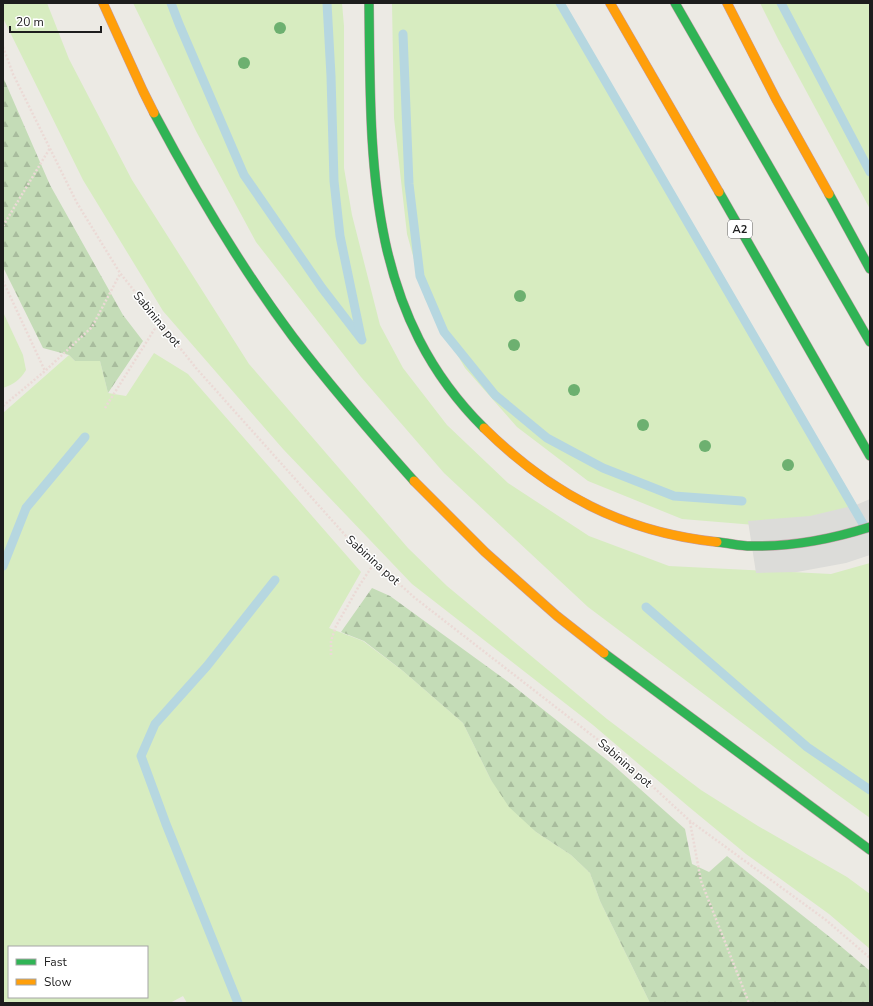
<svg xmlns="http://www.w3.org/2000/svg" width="873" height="1006" font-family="'Nunito Sans',sans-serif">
  <defs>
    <pattern id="forest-firs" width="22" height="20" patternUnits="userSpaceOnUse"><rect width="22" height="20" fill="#c4dcb7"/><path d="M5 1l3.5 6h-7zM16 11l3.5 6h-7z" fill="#a8bc9d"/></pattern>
  </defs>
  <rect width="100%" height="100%" fill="#eceae4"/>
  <!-- grass -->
  <g fill="#d7ecc0" fill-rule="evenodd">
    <path d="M3 3H47L69 59 132 180 249 364 408 548 447 586 607 719 701 790 758 826 847 877 870 894V949L829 914 746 854 689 807 593 725 412 584 283 449 163 311 83 180 3 18Z"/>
    <path d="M133 3H342L344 26V168L352 215 380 325 403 368 447 425 508 483 589 536 669 566 831 574 870 563V818L834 792 588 607 444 473 361 377 256 242 196 131Z"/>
    <path d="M392 3H563L643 143 859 509 791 528 682 519 588 481 517 427 465 368 425 299 407 234 394 118Z"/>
    <path d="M760 3H870V209L778 39Z"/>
    <path d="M3 312 23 355 26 370C20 380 14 384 3 388Z"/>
    <path d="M154 353 188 374 361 572 329 628 363 641 403 671 463 723 491 780 536 832 571 855 590 873 600 901 650 1003H187L183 996 170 1003H3V413L69 355 75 361H100L108 393 126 396ZM9 947H147V997H9Z"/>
  </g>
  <!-- forest -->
  <g fill="url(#forest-firs)">
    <path d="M3 77 50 185 123 315 143 341 108 393 100 361H75L69 355 43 348 3 267Z"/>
    <path d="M372 588 390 596 507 681 612 764 685 829 692 864 709 872 727 856 831 938 870 971V1003H650L600 901 590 873 571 855 536 832 509 807 491 780 463 723 403 671 364 641 341 632Z"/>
  </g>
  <!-- pier -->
  <path fill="#dcdcd9" d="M870 499V555L846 563 797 572 756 573 748 521 810 516 856 505Z"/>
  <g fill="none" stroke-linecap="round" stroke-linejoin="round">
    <!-- stream -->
    <g stroke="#b6d7e0" stroke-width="9">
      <path d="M171 3 179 24 244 175 322 288 362 340"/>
      <path d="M327 3 331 76 334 181 340 236 361 337"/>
      <path d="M560 3 866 529"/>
      <path d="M781 3 870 172"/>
      <path d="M403 34 409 184 420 276 444 332 495 395 547 438 603 468 674 496 742 501"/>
      <path d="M3 566 26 508 85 437"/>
      <path d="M646 607 807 747 870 790"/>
      <path d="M238 1003 166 824 141 756 155 724 207 666 275 580"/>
    </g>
    <!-- fast casing -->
    <g stroke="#c39ba5" stroke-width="10">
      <g id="fast">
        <path d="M369 3C371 157 365 310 484 428"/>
        <path d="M675 3 870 342"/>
        <path d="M154 113C195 190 240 266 293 337 331 387 372 434 414 481"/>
        <path d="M719 192 870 456"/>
        <path d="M829 194 870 269"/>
        <path d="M717 542C729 543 740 546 751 546 792 547 832 539 870 527"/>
        <path d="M604 653 870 850"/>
      </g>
    </g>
    <!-- slow casing -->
    <g stroke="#c39ba5" stroke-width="10">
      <g id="slow">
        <path d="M103 3 143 91 154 113"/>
        <path d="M610 3 719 192"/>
        <path d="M727 3 776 99 829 194"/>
        <path d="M484 428C551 494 623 532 717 542"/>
        <path d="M414 481 485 552 557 616 604 653"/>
      </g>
    </g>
    <!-- path -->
    <g stroke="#ebdad6" stroke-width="2.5" stroke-dasharray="2 2" stroke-linecap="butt">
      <path d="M3 47 13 74 77 203 120 273 196 368 346 536 415 598 624 760 690 821 826 920 870 958"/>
      <path d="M3 226 50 148"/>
      <path d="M3 281 45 371"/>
      <path d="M3 406 45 371 92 327 120 274"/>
      <path d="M105 408 159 322"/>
      <path d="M331 655V641L336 626 359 586 375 562"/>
      <path d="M690 822 701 881 749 1003"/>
    </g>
    <!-- fast -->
    <use href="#fast" stroke="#30b455" stroke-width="9"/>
    <!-- slow -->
    <use href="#slow" stroke="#ff9f0a" stroke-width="9"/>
  </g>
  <!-- trees -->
  <g fill="#6db070">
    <circle cx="280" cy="28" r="6"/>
    <circle cx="244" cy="63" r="6"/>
    <circle cx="520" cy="296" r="6"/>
    <circle cx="514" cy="345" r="6"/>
    <circle cx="574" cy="390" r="6"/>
    <circle cx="643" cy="425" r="6"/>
    <circle cx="705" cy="446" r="6"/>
    <circle cx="788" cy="465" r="6"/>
  </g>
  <g text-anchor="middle" stroke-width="3" stroke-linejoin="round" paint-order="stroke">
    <!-- shield labels -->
    <rect fill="#fff" stroke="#616161" stroke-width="1" x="728" y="220" width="24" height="18" rx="3"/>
    <g font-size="11" font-weight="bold" fill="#1d1d1d">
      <text x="740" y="233">A2</text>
    </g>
    <!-- street labels -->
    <g font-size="12" fill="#1d1d1d" stroke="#fff">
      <text transform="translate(157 319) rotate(51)" y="4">Sabinina pot</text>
      <text transform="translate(373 560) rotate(42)" y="4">Sabinina pot</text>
      <text transform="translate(625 763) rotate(41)" y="4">Sabinina pot</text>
    </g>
  </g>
  <!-- border -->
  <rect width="873" height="1006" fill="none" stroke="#1d1d1d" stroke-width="8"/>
  <!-- legend -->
  <rect x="8" y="946" width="140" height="52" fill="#ffffff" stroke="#a5a5a5"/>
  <rect x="16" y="959" width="20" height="6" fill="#30b455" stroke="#a5a5a5"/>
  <text x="44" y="966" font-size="12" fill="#1d1d1d">Fast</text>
  <rect x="16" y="979" width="20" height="6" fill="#ff9f0a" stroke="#a5a5a5"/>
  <text x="44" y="986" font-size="12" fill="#1d1d1d">Slow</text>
  <!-- scale -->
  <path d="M10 26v6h91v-6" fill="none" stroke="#1d1d1d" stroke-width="2"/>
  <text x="16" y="26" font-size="12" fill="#1d1d1d" stroke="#ffffff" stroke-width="3" paint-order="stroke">20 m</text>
</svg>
